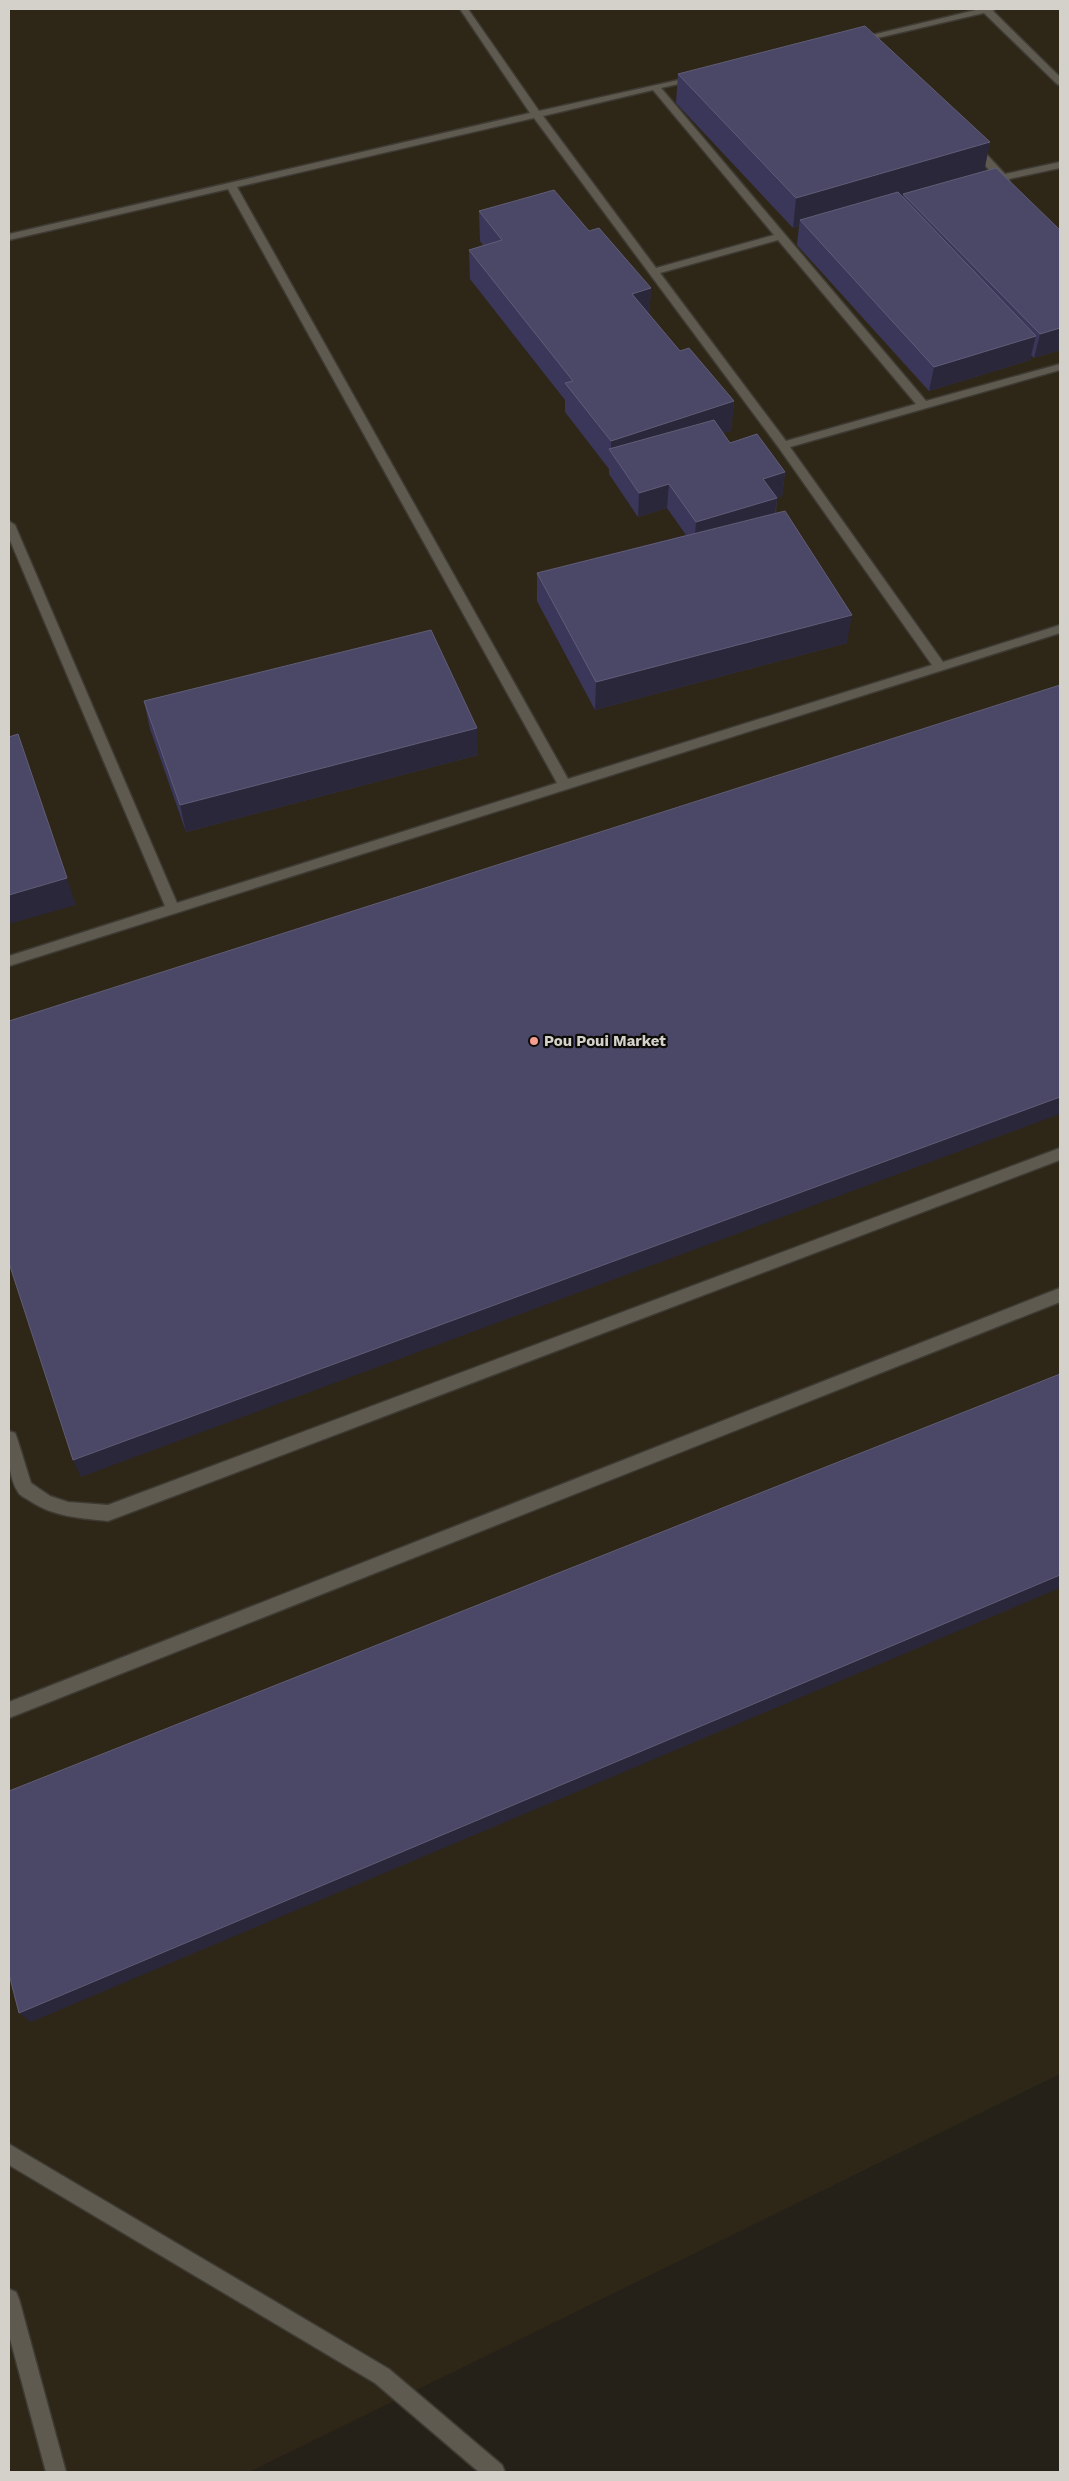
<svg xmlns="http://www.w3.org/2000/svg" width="1069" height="2481" font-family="'Work Sans',sans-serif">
  <rect width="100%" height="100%" fill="#262118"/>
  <!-- built -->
  <path fill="#2e2718" d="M9 9H1060V2074L249 2472H9Z"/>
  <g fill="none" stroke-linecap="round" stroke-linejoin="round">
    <!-- minor casing -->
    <g stroke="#3e3b34" stroke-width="3">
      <g id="minor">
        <path d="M460 9H468L539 111 701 75V79L661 88 926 401 1060 364V370L790 447 943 662 1060 625V633L9 966V956L165 906 9 538V521L15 525 177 903 557 783 228 189 9 240V234L530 113ZM653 90 774 235 656 268 543 116ZM534 118 779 448 932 665 568 779 237 187ZM778 240 916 404 786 441 660 273Z"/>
        <path d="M980 9H995L993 11 1060 77V85L1057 84 984 13 856 43 851 40Z"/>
        <path d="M969 144H977L1005 174 1060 162V168L1009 179 1010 184H1002L969 148Z"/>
        <path d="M1060 1148V1160L108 1521C80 1518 54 1517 30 1501 26 1498 20 1496 18 1492 7 1475 8 1449 9 1431L15 1433 17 1438 31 1483 50 1496 68 1502 108 1505Z"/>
        <path d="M1060 1288V1302L9 1718V1702Z"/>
        <path d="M9 2144 389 2369 502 2465 505 2472H479L375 2383 9 2165Z"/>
        <path d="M9 2289 16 2292 19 2299 66 2472H46L9 2335Z"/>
      </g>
    </g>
    <!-- minor -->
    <use href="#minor" fill="#5f5a50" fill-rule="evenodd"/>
  </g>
  <!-- wall -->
  <g fill="#3b375b">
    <path d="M678 74 990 142 984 171 1060 230V350L1034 358 1031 355 1030 360 929 391 797 245 799 226 793 228 676 103Z"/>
    <path d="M479 211 589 231 651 288 649 315 680 351 734 401 731 431 723 433 730 443 785 472 782 496 777 498 776 513 847 643 595 710 537 601V573L686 535 667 508 638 517 609 474V469L565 412V400L470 279 469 250 483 245 480 241Z"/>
    <path d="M144 701 478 755 186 832 150 729Z"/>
  </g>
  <!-- shaded-wall -->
  <g fill="#2b273b">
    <path d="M990 142 984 172 903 194V196L804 225 800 220 799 226 793 228 796 198Z"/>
    <path d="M651 288 649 318 632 294Z"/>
    <path d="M1060 328V350L1034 358 1040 334Z"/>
    <path d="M1036 336 1030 360 929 391 934 367Z"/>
    <path d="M734 401 731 431 621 467 611 451V441Z"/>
    <path d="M785 472 782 496 760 503 763 479Z"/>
    <path d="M669 484 667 508 638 517 639 493Z"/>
    <path d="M777 498 774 523 694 546 696 522Z"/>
    <path d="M852 615 847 643 595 710 596 682Z"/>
    <path d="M477 728 478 755 186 832 180 805Z"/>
    <path d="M67 878 76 905 9 924V895Z"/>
    <path d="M1060 1097V1114L81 1477 73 1460Z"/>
    <path d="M1060 1575V1588L31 2022 19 2013Z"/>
  </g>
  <!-- building -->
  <g fill="#4b4767" stroke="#605d77">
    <path d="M865 26 990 142 796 198 678 74Z"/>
    <path d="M996 168 1060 230V328L1040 334 903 194Z"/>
    <path d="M554 190 589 231 599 228 651 288 632 294 680 351 689 348 734 401 611 441 565 383 573 381 469 250 502 240 479 211Z"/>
    <path d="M898 192 1036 336 934 367 800 220Z"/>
    <path d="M714 420 730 443 757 434 785 472 763 479 777 498 696 522 669 484 639 493 609 449Z"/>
    <path d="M785 511 852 615 596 682 537 573Z"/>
    <path d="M431 630 477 728 180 805 144 701Z"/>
    <path d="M1060 685V1097L73 1460 9 1263V1021Z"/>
    <path d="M18 734 67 878 9 895V737Z"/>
    <path d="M1060 1374V1575L19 2013 9 1974V1791Z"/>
  </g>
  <!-- markers -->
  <circle fill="#f59d8f" stroke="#0d0b07" stroke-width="2" cx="534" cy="1041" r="5"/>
  <g text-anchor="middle" stroke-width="4.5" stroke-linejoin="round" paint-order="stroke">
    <!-- poi labels -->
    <g font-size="15" font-weight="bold" fill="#d4d1cb" stroke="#0d0b07" text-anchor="start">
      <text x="544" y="1046">Pou Poui Market</text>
    </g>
  </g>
  <!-- border -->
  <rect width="1069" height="2481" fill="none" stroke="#d4d1cb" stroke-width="20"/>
</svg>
